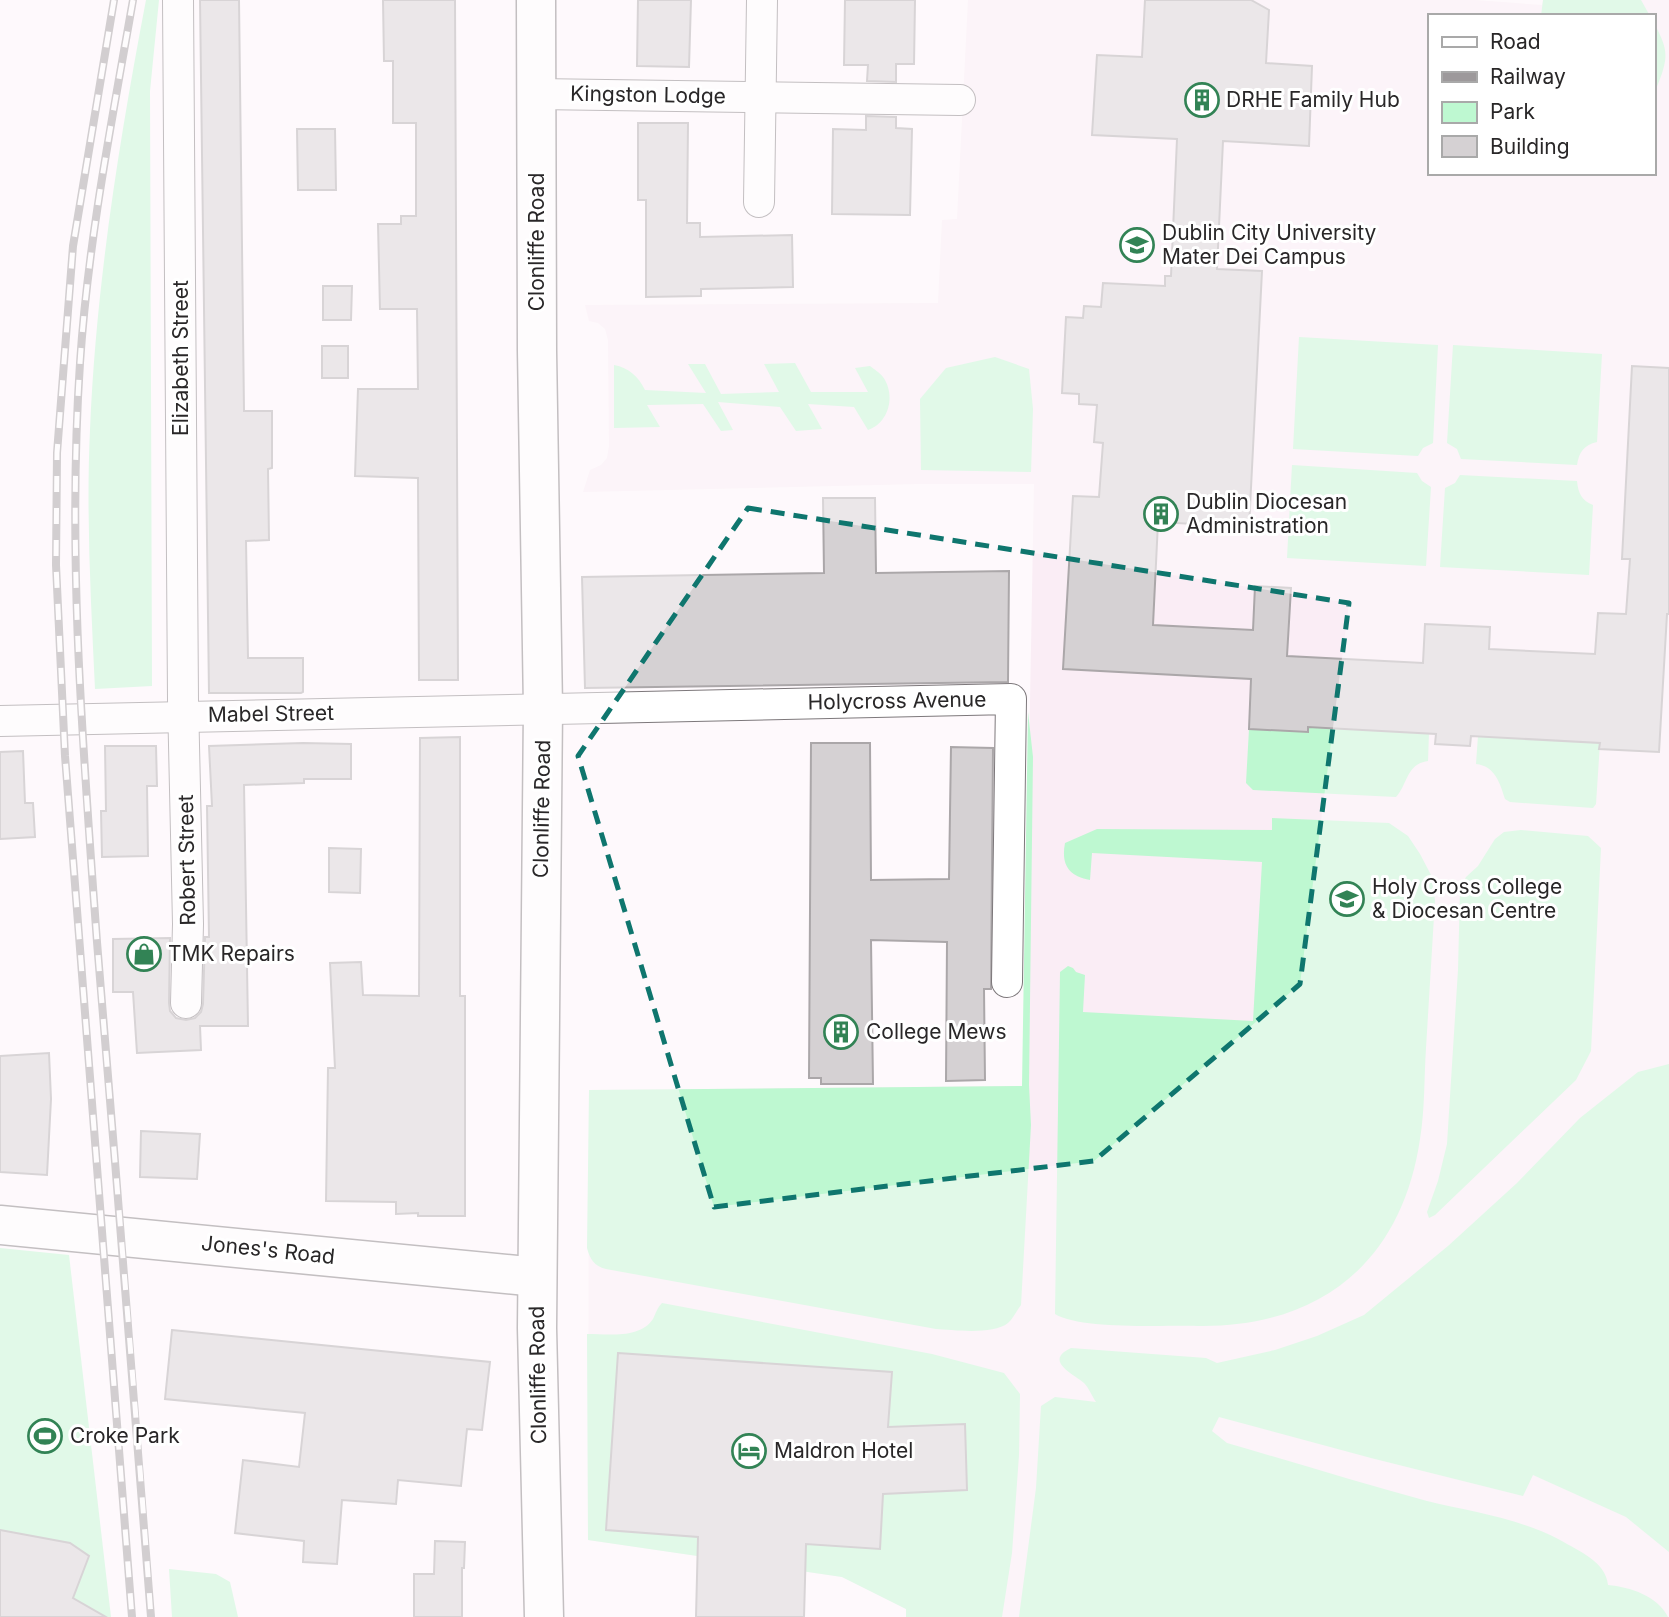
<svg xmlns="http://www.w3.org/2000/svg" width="1669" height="1617" font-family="Inter,sans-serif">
  <rect width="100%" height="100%" fill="#fef9fc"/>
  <!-- built -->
  <path fill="#faedf5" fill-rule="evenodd" d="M968 0H1475L1542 5 1543 0H1669V1617H906V1609L842 1577 588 1540 589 1090 1023 1086 1034 484H918L583 492 590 470 601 465 607 458 609 446 608 340 605 329 598 323 589 321 585 305 938 303 942 220 957 219ZM1429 16H1653V173H1429Z"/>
  <!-- green -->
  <g fill="#bef8d1">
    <path d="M146 0H159L150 91 152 686 95 689C91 603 86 516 90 430 96 285 119 142 146 0Z"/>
    <path d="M1543 0H1641L1650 16H1541Z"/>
    <path d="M1653 21C1669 51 1669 57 1656 89H1653Z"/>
    <path d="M1299 337 1438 345 1433 443 1423 448 1418 456 1293 449Z"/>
    <path d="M1453 345 1602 354 1597 442C1584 445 1579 452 1577 465L1461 459 1457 449 1447 443Z"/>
    <path d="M995 357 1029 369 1033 409 1031 472 921 470 920 399 946 368Z"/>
    <path d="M795 363 811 392H868L855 368 870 366C874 369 880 373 883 377 896 395 889 423 868 430L854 407 808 404 822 429 796 431 780 407 718 402 733 430 721 431 703 404 647 405 660 427 614 428V365C629 368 638 376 645 390L706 393 688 364H705L721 394 779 392 764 364Z"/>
    <path d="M1292 465 1417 473 1422 481 1431 487 1426 566 1287 558Z"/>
    <path d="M1460 475 1577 481C1578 493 1582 501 1593 505L1589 575 1440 567 1445 488 1455 483Z"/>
    <path d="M1028 712 1033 757 1029 1085 1031 1125 1021 1305C1017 1310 1013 1319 1008 1323 993 1335 954 1330 936 1329L606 1269C594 1266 590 1259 587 1248L589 1090 1022 1086Z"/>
    <path d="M1308 727 1429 733 1428 761C1406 764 1408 784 1396 797L1253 790 1246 783 1249 729 1307 732Z"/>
    <path d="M1478 736 1600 743 1596 804 1593 808 1510 802 1505 799C1500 783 1495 766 1476 764Z"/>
    <path d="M1272 818 1389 823 1408 836 1420 854 1431 875 1435 900C1432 949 1429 999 1426 1048 1424 1078 1425 1109 1420 1139 1402 1262 1320 1328 1197 1326 1163 1325 1081 1330 1055 1314L1060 972 1068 966 1073 968 1076 972 1085 975 1083 1012 1253 1021 1262 862 1092 853 1090 880C1068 876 1061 864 1065 843L1097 829 1272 830Z"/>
    <path d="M1521 830 1588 836 1601 848 1591 1051 1576 1080 1435 1215 1429 1218 1427 1212 1438 1181 1447 1144 1458 970 1460 890 1466 877 1478 866 1495 839 1504 832Z"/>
    <path d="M1669 1064V1552L1626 1517 1533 1475 1523 1496 1371 1458 1219 1417 1212 1431 1227 1443C1293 1462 1360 1483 1427 1501 1472 1512 1519 1518 1560 1540 1579 1551 1606 1562 1608 1585 1630 1587 1658 1596 1668 1617H1019L1036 1488 1041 1406 1055 1397 1096 1402C1092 1396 1089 1388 1084 1383 1074 1374 1043 1361 1071 1348L1206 1358 1217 1363 1275 1350 1317 1336 1364 1315 1448 1246 1517 1183 1580 1118 1638 1072Z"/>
    <path d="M0 1248 69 1255 111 1617H0Z"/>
    <path d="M662 1303 932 1354 1004 1373 1020 1394 1019 1455 1012 1553 1002 1617H906V1609L842 1577 588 1540 587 1334C608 1334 640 1339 653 1319 656 1313 657 1308 662 1303Z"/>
    <path d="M169 1569 216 1574 230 1582 238 1617H172Z"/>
  </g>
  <!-- building -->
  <g fill="#d5d1d3" stroke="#aba7a9" stroke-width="2">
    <path d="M200 0H239L244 411H272V468L268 469 269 540 246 541 248 658H303V692L301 693H209Z"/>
    <path d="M383 0H455L458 680H419L418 478 355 476 358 389H418L417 309H380L378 224H401V216H416V123H393V61H384Z"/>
    <path d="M638 0H691L689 67 637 66Z"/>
    <path d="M845 0H915L914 64H896V82L867 81 868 65H844Z"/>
    <path d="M1145 0H1251L1269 10 1266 63 1312 66 1309 146 1223 141 1217 269 1262 271 1249 527 1158 522 1153 625 1253 630 1255 586 1291 588 1287 656 1423 663 1425 624 1490 627 1489 649 1595 654 1598 613 1626 614 1630 559H1622L1632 366 1669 368V614H1667L1659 752 1599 749 1600 743 1471 736 1470 746 1435 744 1436 734 1308 727V732L1249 729 1251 679 1063 669 1073 496 1099 497 1103 443 1094 442 1097 405 1079 404V394L1062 393 1066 317 1083 318 1084 306 1101 307 1103 283 1165 286V276H1171L1177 139 1092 135 1097 55 1142 57Z"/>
    <path d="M866 116 896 117V128L912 129 910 215 832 214 833 129 866 130Z"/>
    <path d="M638 123H688L687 223H700V237L792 235 793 287 701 289V296L646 297V200H638Z"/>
    <path d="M297 129H335L336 190H298Z"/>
    <path d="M323 286H352L351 320H323Z"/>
    <rect x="322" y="346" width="26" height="32"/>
    <path d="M823 498H875L876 573 1009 571 1008 682 585 688 582 577 824 573Z"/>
    <path d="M460 737V996H465V1216H418V1213L396 1214V1202L326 1201 328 1068H335L330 963 361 962 363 995 419 996 420 738Z"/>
    <path d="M303 743 351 744V779H304V783L244 785 248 1026H200L201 1050 137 1053 133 992H113V939L170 938 169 1003 170 1011 176 1018 186 1020 195 1018 201 1012 203 1004 205 937H209L207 806H212L209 746Z"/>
    <path d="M811 743H870L871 880 949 879 951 747 993 748 991 989H984L985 1080 946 1081 947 942 871 940 873 1084H821V1078H809Z"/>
    <path d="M105 746H156L157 786H147L148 856 102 857 101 811H106Z"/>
    <path d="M23 751 25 803H33L35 837 0 839V752Z"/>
    <path d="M329 848 361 849 360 893 329 892Z"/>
    <path d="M49 1053 51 1099 47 1175 0 1172V1056Z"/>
    <path d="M141 1131 200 1134 197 1179 140 1177Z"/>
    <path d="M172 1330 490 1362 482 1430 467 1429 461 1486 398 1480 396 1504 342 1500 337 1564 303 1562 304 1541 235 1533 243 1460 299 1467 305 1413 165 1399Z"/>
    <path d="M618 1353 892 1372 888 1427 965 1424 967 1490 883 1494 880 1549 806 1544 804 1617H696L698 1537 606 1530Z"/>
    <path d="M0 1530 70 1543 89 1556 73 1598 106 1617H0Z"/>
    <path d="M435 1541 465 1542 464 1568H462V1617H414V1574H434Z"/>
  </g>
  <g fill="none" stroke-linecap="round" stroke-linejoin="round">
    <!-- minor casing -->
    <g stroke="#7d787b" stroke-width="32">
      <g id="minor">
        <path d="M178 0 183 700 188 924 186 1003"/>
        <path d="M536 94 960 100"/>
        <path d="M759 202 762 0"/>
        <path d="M0 721 1011 699 1007 982"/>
      </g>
    </g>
    <!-- tertiary casing -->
    <g stroke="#7d787b" stroke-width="41">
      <path id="tertiary" d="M0 1225 537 1277"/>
    </g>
    <!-- secondary casing -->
    <g stroke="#7d787b" stroke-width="41">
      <path id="secondary" d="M536 0 537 351 543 708 537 1328 544 1617"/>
    </g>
    <!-- minor -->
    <use href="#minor" stroke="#fff" stroke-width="30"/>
    <!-- tertiary -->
    <use href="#tertiary" stroke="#fff" stroke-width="38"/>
    <!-- secondary -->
    <use href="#secondary" stroke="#fff" stroke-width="38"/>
    <!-- rail casing -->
    <g stroke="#9d999b" stroke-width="8">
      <g id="rail">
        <path d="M114 0 73 246 57 453 56 565 65 756 132 1617"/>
        <path d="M133 0C112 120 88 241 80 363 67 556 83 749 97 942 115 1167 135 1392 151 1617"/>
      </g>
    </g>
    <!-- rail -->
    <use href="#rail" stroke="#fff" stroke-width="5" stroke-dasharray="16" stroke-linecap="butt"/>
  </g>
  <!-- marked area -->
  <path d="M0 0H1669V1617H0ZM748 508 1349 603 1300 984 1094 1161 714 1207 578 756Z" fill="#fef9fc" fill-opacity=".55" fill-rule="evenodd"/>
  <path fill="none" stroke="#0f766e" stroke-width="5" stroke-dasharray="14 9" stroke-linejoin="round" d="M748 508 1349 603 1300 984 1094 1161 714 1207 578 756Z"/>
  <!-- icons -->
  <defs>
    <g id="building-ring" transform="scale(1.75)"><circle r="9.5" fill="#fff" stroke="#328355" stroke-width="1.5"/><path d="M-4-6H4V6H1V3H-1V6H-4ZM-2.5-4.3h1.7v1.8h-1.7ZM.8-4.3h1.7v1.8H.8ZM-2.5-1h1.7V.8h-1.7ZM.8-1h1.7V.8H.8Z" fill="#328355"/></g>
    <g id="university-ring" transform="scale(1.75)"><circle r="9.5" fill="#fff" stroke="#328355" stroke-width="1.5"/><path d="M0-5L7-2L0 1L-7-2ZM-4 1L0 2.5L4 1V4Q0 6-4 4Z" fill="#328355"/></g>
    <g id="shop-ring" transform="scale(1.75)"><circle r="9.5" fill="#fff" stroke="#328355" stroke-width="1.5"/><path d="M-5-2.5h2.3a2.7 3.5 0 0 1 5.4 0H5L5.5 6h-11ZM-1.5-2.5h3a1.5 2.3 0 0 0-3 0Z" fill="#328355"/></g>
    <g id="stadium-ring" transform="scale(1.75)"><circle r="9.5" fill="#fff" stroke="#328355" stroke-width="1.5"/><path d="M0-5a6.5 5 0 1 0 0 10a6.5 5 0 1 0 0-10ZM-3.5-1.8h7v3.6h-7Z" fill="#328355"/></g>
    <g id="hotel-ring" transform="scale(1.75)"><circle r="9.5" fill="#fff" stroke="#328355" stroke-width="1.5"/><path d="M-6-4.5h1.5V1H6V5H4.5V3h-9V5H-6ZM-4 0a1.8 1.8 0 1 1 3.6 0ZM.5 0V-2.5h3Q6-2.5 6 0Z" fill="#328355"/></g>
  </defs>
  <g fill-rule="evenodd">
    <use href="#building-ring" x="1202" y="100"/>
    <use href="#university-ring" x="1137" y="245"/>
    <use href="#building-ring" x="1161" y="514"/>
    <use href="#university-ring" x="1347" y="899"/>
    <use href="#shop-ring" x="144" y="954"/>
    <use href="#building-ring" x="841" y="1032"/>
    <use href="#stadium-ring" x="45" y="1436"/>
    <use href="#hotel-ring" x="749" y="1451"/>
  </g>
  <g text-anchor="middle" stroke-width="6" stroke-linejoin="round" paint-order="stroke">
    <!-- street labels -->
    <g font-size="21" fill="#292728" stroke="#fff">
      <text transform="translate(648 95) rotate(1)" y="7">Kingston Lodge</text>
      <text transform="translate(537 242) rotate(-90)" y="7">Clonliffe Road</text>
      <text transform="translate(181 358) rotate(-90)" y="7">Elizabeth Street</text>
      <text transform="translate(897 701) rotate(-1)" y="7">Holycross Avenue</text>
      <text transform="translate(271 714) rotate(-1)" y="7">Mabel Street</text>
      <text transform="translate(542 809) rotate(-89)" y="7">Clonliffe Road</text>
      <text transform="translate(187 860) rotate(-91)" y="7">Robert Street</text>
      <text transform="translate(268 1250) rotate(6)" y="7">Jones's Road</text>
      <text transform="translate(538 1375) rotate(-91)" y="7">Clonliffe Road</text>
    </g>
    <!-- poi labels -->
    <g font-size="21" fill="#292728" stroke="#fff" text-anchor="start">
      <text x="1226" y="107">DRHE Family Hub</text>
      <text x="1162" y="240">Dublin City University<tspan x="1162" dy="24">Mater Dei Campus</tspan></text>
      <text x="1186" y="509">Dublin Diocesan<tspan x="1186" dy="24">Administration</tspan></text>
      <text x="1372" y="894">Holy Cross College<tspan x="1372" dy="24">&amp; Diocesan Centre</tspan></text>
      <text x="168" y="961">TMK Repairs</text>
      <text x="866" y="1039">College Mews</text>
      <text x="70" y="1443">Croke Park</text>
      <text x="774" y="1458">Maldron Hotel</text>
    </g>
  </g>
  <!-- legend -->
  <rect x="1428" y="14" width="228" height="161" fill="#ffffff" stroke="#a9a9a9" stroke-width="2"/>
  <rect x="1442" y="37" width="35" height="10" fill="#ffffff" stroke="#a9a9a9" stroke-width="2"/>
  <text x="1490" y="49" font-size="21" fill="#292728">Road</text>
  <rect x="1442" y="72" width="35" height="10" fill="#9d999b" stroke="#a9a9a9" stroke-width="2"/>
  <text x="1490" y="84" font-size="21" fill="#292728">Railway</text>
  <rect x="1442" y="102" width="35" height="21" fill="#bef8d1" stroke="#a9a9a9" stroke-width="2"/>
  <text x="1490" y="119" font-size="21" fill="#292728">Park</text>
  <rect x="1442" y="136" width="35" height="21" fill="#d5d1d3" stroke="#a9a9a9" stroke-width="2"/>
  <text x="1490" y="154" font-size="21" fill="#292728">Building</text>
</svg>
